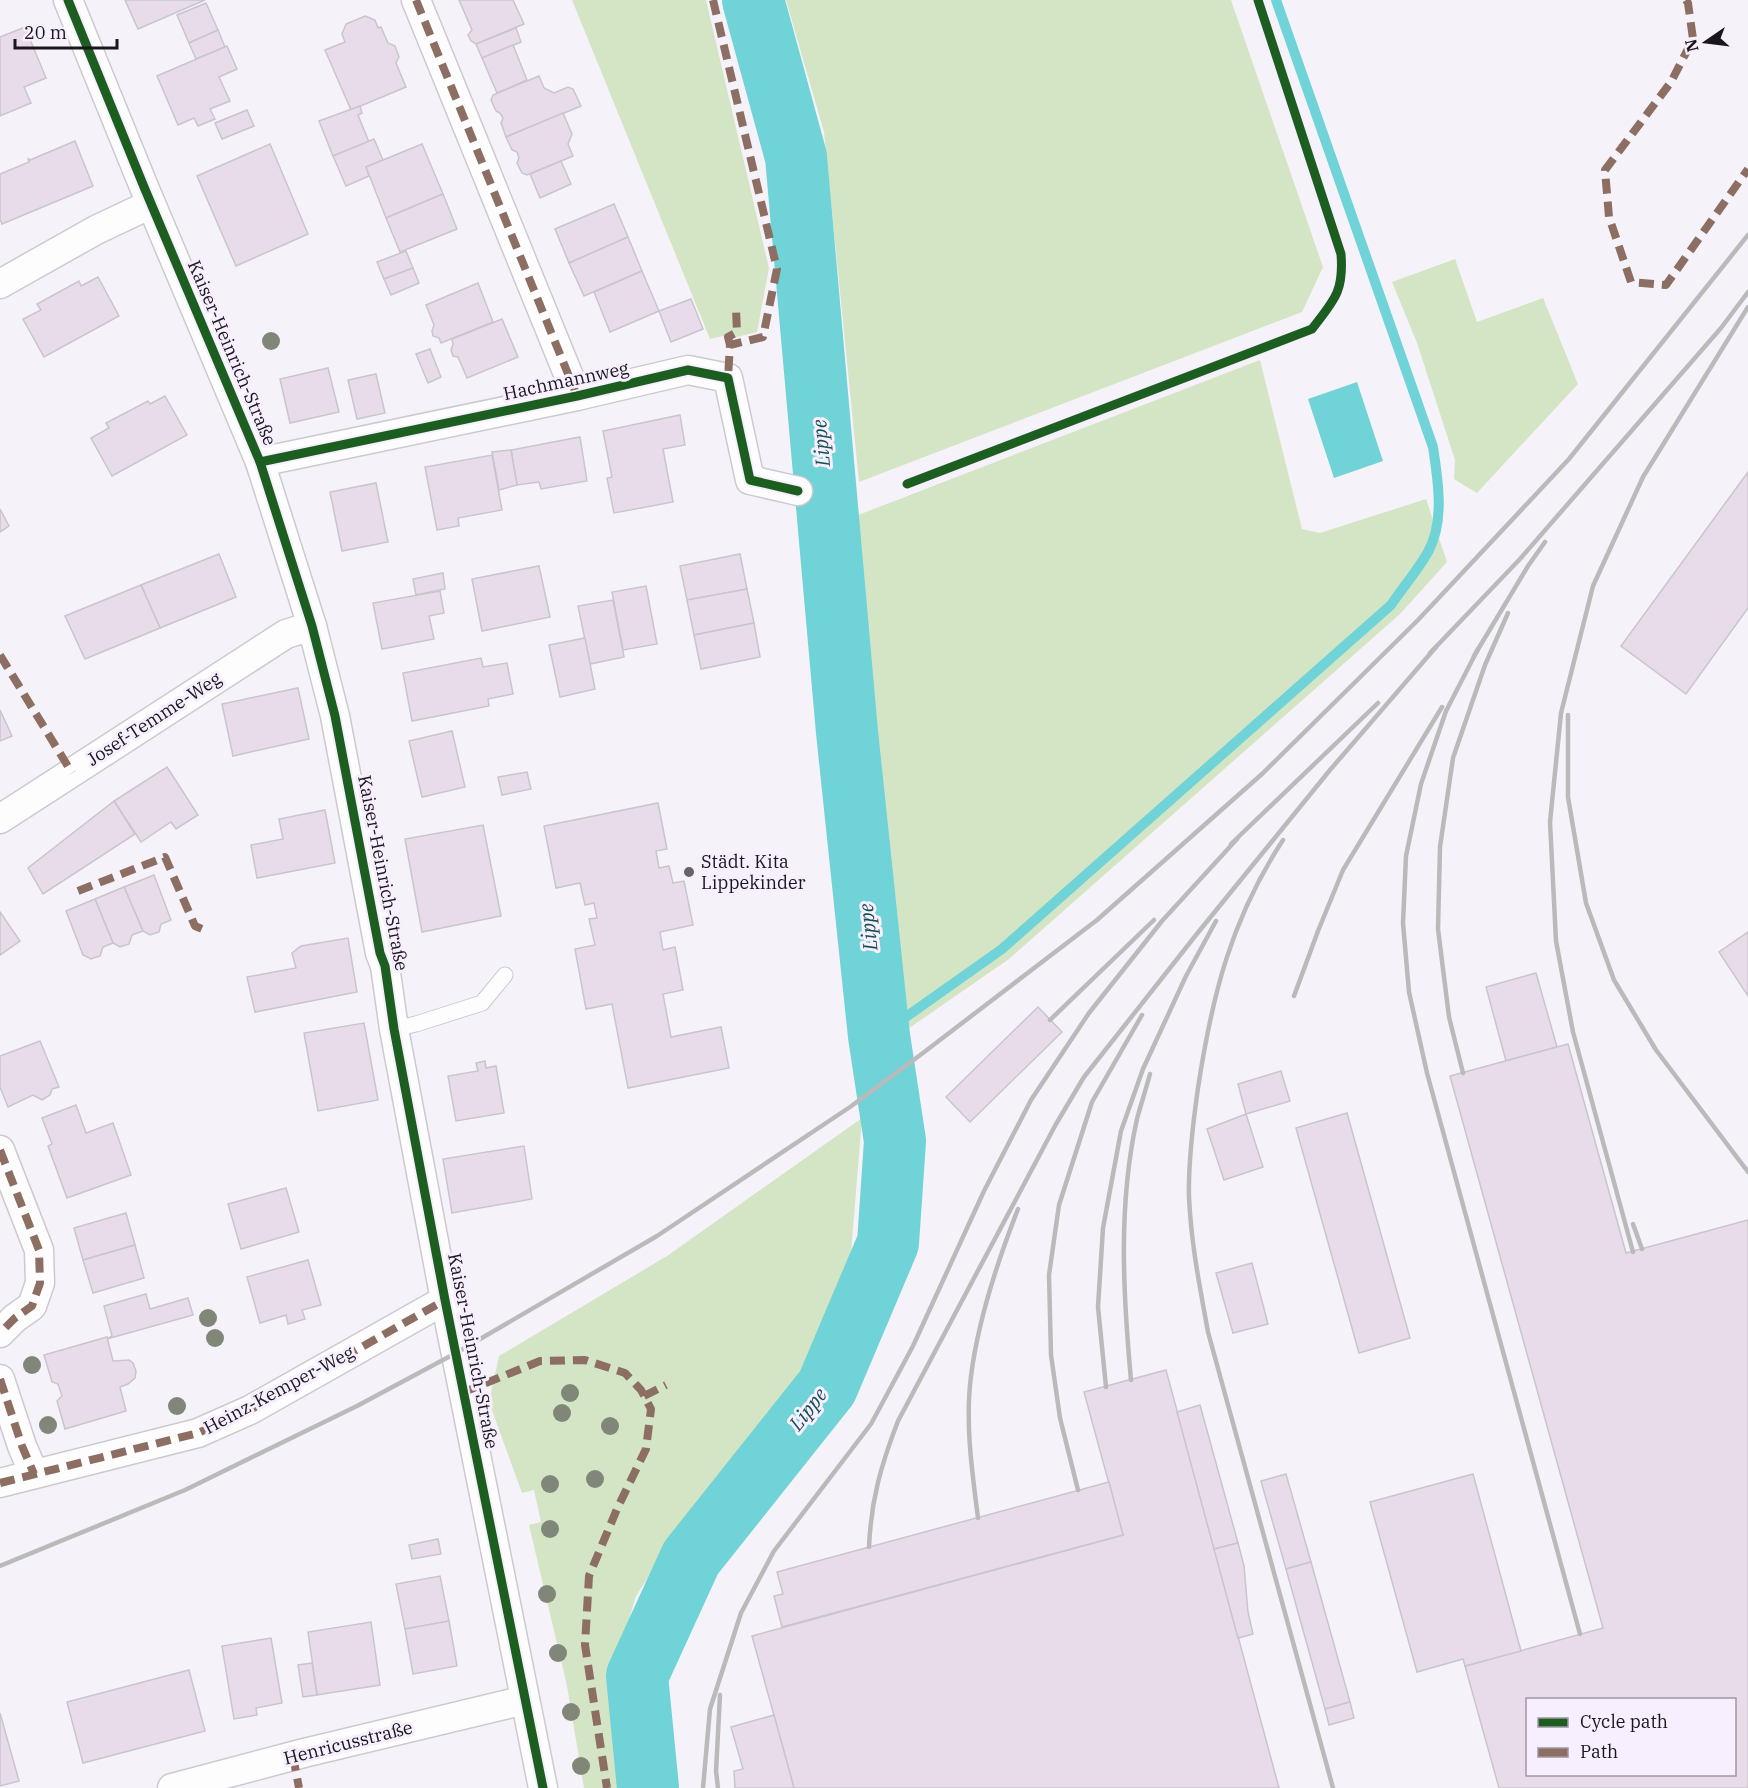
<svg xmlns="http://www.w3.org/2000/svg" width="1748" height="1788" font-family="'IBM Plex Serif',serif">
  <rect width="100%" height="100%" fill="#f6f2fa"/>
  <!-- green -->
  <g fill="#d4e5c5">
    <path d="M572 0H706L769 268 757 332 733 338 732 334 710 339Z"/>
    <path d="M786 0H1231L1323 267 1302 312 859 482 824 132Z"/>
    <path d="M1455 259 1477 322 1543 298 1578 384 1477 493 1454 479 1455 460 1417 343 1392 282Z"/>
    <path d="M1260 360 1302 529 1320 533 1426 499 1447 562 1400 614 1009 959 902 1033 892 986 853 517Z"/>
    <path d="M862 1118 851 1253 826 1347 781 1413 736 1468 684 1521 636 1596 619 1653 614 1740 621 1788H584L567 1686 529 1525 541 1522 534 1490 522 1493 489 1402 499 1356 667 1256Z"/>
  </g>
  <!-- water -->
  <path fill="#70d3d8" d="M1357 382 1383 461 1334 478 1308 399Z"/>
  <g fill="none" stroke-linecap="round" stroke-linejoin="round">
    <!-- stream -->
    <path stroke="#70d3d8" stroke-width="10" d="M879 1036 1002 949 1391 605C1403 587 1418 570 1428 552 1445 521 1438 481 1433 447L1276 0"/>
    <!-- river -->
    <path stroke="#70d3d8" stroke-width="62" d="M648 1788 637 1676 691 1558 827 1387 888 1243 895 1141 879 1036 847 732 796 157 753 0"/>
  </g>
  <!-- building -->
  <g fill="#e8dcea" stroke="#c9c5cc" stroke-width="1.5" fill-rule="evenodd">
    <path d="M125 0H205L138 29Z"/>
    <path d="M459 0H513L524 24 476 44 471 41 468 35 472 30Z"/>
    <path d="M206 3 218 30 189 43 177 15Z"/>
    <path d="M365 16 375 20 378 28 381 27 388 43 395 46 399 57 396 63 406 87 351 110 325 50 345 42 342 34 346 24Z"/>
    <path d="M25 27 46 78 24 87 31 103 0 116V37Z"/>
    <path d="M516 28 521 42 482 58 476 44Z"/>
    <path d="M218 30 225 47 196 59 189 43Z"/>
    <path d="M513 45 527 80 497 93 482 58Z"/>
    <path d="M227 46 237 69 219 77 230 101 210 109 215 119 198 126 194 118 178 125 157 76Z"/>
    <path d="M539 76 544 88 554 93 568 87 573 89 581 106 506 137 501 123 503 118 500 113 496 111 491 100 493 95Z"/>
    <path d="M360 106 362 113 358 115 369 142 333 156 319 121Z"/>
    <path d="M247 110 254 126 222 139 215 123Z"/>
    <path d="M563 113 572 134 568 144 573 156 527 175 522 173 517 163 519 158 517 152 512 150 506 137Z"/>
    <path d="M374 139 383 160 366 167 369 176 346 186 333 156Z"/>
    <path d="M75 141 93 186 2 224 0 219V174L29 162 28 159H29L30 160Z"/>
    <path d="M270 144 308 234 236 266 197 176Z"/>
    <path d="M422 144 443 194 386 218 366 167Z"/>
    <path d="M561 161 571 184 540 198 530 174Z"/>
    <path d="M443 194 457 229 400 252 386 218Z"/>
    <path d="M614 204 628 237 569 263 555 229Z"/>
    <path d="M628 237 642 271 584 296 569 263Z"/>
    <path d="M406 251 413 268 384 279 377 262Z"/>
    <path d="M413 268 419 283 391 295 384 279Z"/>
    <path d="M642 271 659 311 610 332 594 292Z"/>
    <path d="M98 277 119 316 44 357 23 319 41 310 37 304 79 281 81 286Z"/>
    <path d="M478 283 493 322 441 343 439 338 433 336 432 331 434 325 426 305Z"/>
    <path d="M691 299 703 329 671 342 659 311Z"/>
    <path d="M502 319 518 357 467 378 458 357 453 356 451 350 453 344 452 339Z"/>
    <path d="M430 349 441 377 428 383 416 354Z"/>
    <path d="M328 368 339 412 290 423 280 379Z"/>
    <path d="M376 374 385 413 357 419 348 380Z"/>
    <path d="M165 396 187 435 112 476 91 438 109 428 106 423 148 401 150 404Z"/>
    <path d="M680 415 685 445 663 449 673 502 614 513 607 478 612 477 603 431Z"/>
    <path d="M580 437 587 481 541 489 539 482 517 485 511 450Z"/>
    <path d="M511 450 517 485 499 490 492 452Z"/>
    <path d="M492 455 502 510 458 518 459 526 437 530 425 467Z"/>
    <path d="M1748 472V608L1686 694 1621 646Z"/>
    <path d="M376 483 388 542 342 551 330 492Z"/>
    <path d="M0 509 9 526 0 532Z"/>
    <path d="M219 554 236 597 160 628 141 585Z"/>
    <path d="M740 554 747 589 687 600 680 566Z"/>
    <path d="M539 566 550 617 482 631 472 579Z"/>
    <path d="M443 573 445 589 416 595 413 579Z"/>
    <path d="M141 585 160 628 85 659 65 616Z"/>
    <path d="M646 586 657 644 623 650 612 592Z"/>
    <path d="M747 589 754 623 694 635 687 600Z"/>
    <path d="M440 591 444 613 429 616 434 639 382 649 373 603Z"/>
    <path d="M613 600 624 657 590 664 578 606Z"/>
    <path d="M754 623 760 657 701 669 694 635Z"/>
    <path d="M585 638 595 689 560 697 549 645Z"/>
    <path d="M481 658 483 667 507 663 513 694 488 699 489 706 412 721 403 673Z"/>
    <path d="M298 688 309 739 233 756 222 704Z"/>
    <path d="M0 710 12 736 0 741Z"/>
    <path d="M452 731 465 787 422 797 409 741Z"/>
    <path d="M167 767 198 815 176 829 171 822 141 842 114 801Z"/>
    <path d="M527 772 531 789 502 795 498 777Z"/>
    <path d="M114 801 135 834 43 894 28 868Z"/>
    <path d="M658 803 667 849 656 851 659 868 669 866 673 883 684 881 693 925 660 932 663 950 675 947 683 990 663 994 671 1037 721 1027 729 1068 628 1088 612 1004 586 1009 575 949 595 945 589 919 597 918 594 903 585 905 580 883 556 888 544 826Z"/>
    <path d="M325 810 335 863 257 878 251 845 283 839 279 819Z"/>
    <path d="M483 825 501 916 422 932 405 839Z"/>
    <path d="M154 875 171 920 161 924 159 932 150 935 143 931 124 887Z"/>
    <path d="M124 887 143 931 132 935 129 944 120 947 113 943 95 899Z"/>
    <path d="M95 899 113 943 103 947 100 956 91 959 83 955 66 911Z"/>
    <path d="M0 912 20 941 0 955Z"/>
    <path d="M1748 932V996L1719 952Z"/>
    <path d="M348 938 357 992 255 1012 247 977 296 968 292 953 301 946Z"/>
    <path d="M1536 973 1557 1047 1506 1061 1486 987Z"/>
    <path d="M1038 1007 1062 1032 970 1122 946 1097Z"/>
    <path d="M364 1023 378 1100 318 1111 304 1033Z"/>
    <path d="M40 1041 59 1087 52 1089 50 1095 42 1100 33 1095 8 1107 0 1087V1056Z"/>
    <path d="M1568 1044 1626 1253 1748 1220V1788H1499L1465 1666 1603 1628 1450 1076ZM1528 1700H1734V1774H1528Z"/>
    <path d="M485 1061 486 1068 496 1066 504 1113 456 1121 448 1076 478 1071 476 1063Z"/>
    <path d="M1281 1071 1290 1101 1246 1114 1238 1084Z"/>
    <path d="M76 1105 86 1133 113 1123 131 1175 67 1198 48 1146 52 1144 42 1118Z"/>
    <path d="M1347 1113 1410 1338 1359 1353 1296 1128Z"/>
    <path d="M1246 1114 1263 1167 1224 1180 1207 1129Z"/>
    <path d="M524 1146 532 1199 452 1213 443 1159Z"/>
    <path d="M286 1188 299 1232 241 1249 228 1204Z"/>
    <path d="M126 1213 135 1245 83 1260 74 1228Z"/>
    <path d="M135 1245 144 1278 93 1293 83 1260Z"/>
    <path d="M308 1260 321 1305 302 1310 305 1319 288 1324 286 1315 260 1323 247 1277Z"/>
    <path d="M1252 1263 1268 1324 1233 1333 1216 1273Z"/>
    <path d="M146 1294 150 1309 188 1298 193 1315 107 1339 112 1336 104 1306Z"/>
    <path d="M107 1337 113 1361 129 1360 133 1363 136 1371 135 1378 128 1384 120 1387 126 1411 65 1429 57 1401 62 1396 58 1384 52 1382 44 1355Z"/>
    <path d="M1166 1370 1279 1788H794L752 1636 1123 1535 1084 1392Z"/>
    <path d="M1200 1405 1238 1543 1214 1549 1177 1412Z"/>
    <path d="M1286 1474 1311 1562 1286 1569 1261 1481Z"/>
    <path d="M1473 1474 1521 1651 1465 1666 1463 1659 1417 1672 1370 1502Z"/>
    <path d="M1109 1482 1123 1535 782 1627 774 1596 783 1594 777 1572Z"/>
    <path d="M438 1539 441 1554 412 1559 409 1545Z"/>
    <path d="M1238 1543 1244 1566 1248 1612 1253 1634 1238 1638 1214 1549Z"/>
    <path d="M1311 1562 1350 1702 1325 1709 1286 1569Z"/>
    <path d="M440 1576 449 1621 405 1629 396 1584Z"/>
    <path d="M449 1621 457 1666 413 1674 405 1629Z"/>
    <path d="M371 1622 380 1685 317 1695 308 1632Z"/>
    <path d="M271 1638 282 1703 256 1708 257 1715 234 1719 222 1646Z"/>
    <path d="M312 1663 317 1695 303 1697 298 1665Z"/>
    <path d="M189 1670 205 1731 83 1763 67 1702Z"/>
    <path d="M1350 1702 1354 1718 1329 1725 1325 1709Z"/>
    <path d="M0 1713 19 1781 0 1786Z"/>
    <path d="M774 1715 794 1788H735L734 1771 743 1769 731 1727Z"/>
  </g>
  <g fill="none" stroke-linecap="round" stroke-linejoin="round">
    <!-- service casing -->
    <g stroke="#cdc9d0" stroke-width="17">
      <path id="service" d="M394 1029 416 1024 482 1003 505 975"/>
    </g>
    <!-- minor casing -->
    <g stroke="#cdc9d0" stroke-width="31">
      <g id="minor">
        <path d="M68 0 144 187 260 462 312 626 335 716 380 953 385 966 394 1029 445 1300 543 1788"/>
        <path d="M416 0 577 396"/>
        <path d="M0 284 96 230 151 204"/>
        <path d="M260 462 577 396 688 370 728 378 750 480 798 491"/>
        <path d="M0 819 286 634 312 626"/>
        <path d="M0 1150 39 1250 40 1283 32 1306 15 1318 0 1333"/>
        <path d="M0 1379 22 1446 34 1474"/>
        <path d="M0 1483 198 1433 250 1410 445 1300"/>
        <path d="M172 1788 304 1753 525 1700"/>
      </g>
    </g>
    <!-- service -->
    <use href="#service" stroke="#fefdfe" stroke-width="15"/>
    <!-- minor -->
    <use href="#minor" stroke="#fefdfe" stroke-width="28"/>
    <!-- rail -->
    <g stroke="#bababb" stroke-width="4.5">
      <path d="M1478 649 1446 711 1421 784 1406 856 1403 923 1409 992 1427 1073 1580 1634"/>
      <path d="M1430 653 1520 559 1721 328 1748 292"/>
      <path d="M1474 656 1528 566 1545 542"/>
      <path d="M1568 715V797L1586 903 1614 980 1656 1050 1748 1172"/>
      <path d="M1283 840C1231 919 1212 996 1198 1088 1193 1123 1188 1161 1189 1197 1191 1243 1200 1288 1208 1332L1333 1788"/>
      <path d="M1231 844 1378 703"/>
      <path d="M1294 996 1318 931 1343 870 1442 707"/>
      <path d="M1050 1020 1154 920"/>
      <path d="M1463 1073 1449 1017 1438 929 1440 847 1453 758 1485 665 1508 613"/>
      <path d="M1633 1224 1642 1249"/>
      <path d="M1633 1252 1573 1032 1556 941 1550 822 1561 713 1593 586 1643 477 1748 307"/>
      <path d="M1131 1380C1123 1293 1118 1204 1137 1119 1141 1104 1146 1089 1150 1074"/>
      <path d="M1106 1387 1098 1307 1103 1228 1121 1131 1143 1069 1186 976 1216 921"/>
      <path d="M1078 1490 1060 1418 1051 1355 1049 1275 1059 1205 1092 1102 1142 1015"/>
      <path d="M978 1518C972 1471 965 1423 971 1376 978 1321 998 1260 1018 1209"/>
      <path d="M869 1547C871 1500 881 1465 898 1421L1056 1124 1084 1077 1196 935 1330 770 1436 647"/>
      <path d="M0 1566 185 1490 357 1406 456 1353 657 1236 850 1107 919 1056 1097 920 1262 774 1418 620 1569 459 1748 235"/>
      <path d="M703 1788 710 1709 741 1613 774 1551 871 1424 913 1346 984 1191 1031 1100 1089 1013 1162 921 1237 839"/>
      <path d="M718 1788 716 1771 720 1695"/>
    </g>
    <!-- quiet -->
    <g stroke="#8d6e63" stroke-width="8" stroke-dasharray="15 8" stroke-linecap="butt">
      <path d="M416 0 577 396"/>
      <path d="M713 0 777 269 763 337 730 345 728 378"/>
      <path d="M1686 0 1688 3 1693 39 1671 82 1605 170 1609 217 1631 282 1666 285 1748 169"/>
      <path d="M730 345 728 337 737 332 736 309"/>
      <path d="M0 655 72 773"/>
      <path d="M78 891 165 857 195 926 209 932"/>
      <path d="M0 1150 39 1250 40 1283 32 1306 15 1318 0 1333"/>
      <path d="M0 1379 22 1446 34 1474"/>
      <path d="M464 1392 540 1361 585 1360 625 1373 641 1390 651 1409 646 1449 617 1509 589 1576 585 1645 607 1788"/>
      <path d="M644 1396 666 1385"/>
      <path d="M0 1483 198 1433 250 1410 445 1300"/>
      <path d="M293 1756 299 1788"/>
    </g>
    <!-- cycleway casing -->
    <g stroke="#f7effd" stroke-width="13">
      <g id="cycleway">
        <path d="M68 0 144 187 260 462 312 626 335 716 380 953 385 966 394 1029 445 1300 543 1788"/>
        <path d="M260 462 577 396 688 370 728 378 750 480 798 491"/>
        <path d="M907 484 1312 329C1334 300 1344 292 1341 254L1258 0"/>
      </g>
    </g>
    <!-- cycleway -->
    <use href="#cycleway" stroke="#1b5e20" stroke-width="9"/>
  </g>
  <!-- trees -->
  <g fill="#808778">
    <circle cx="271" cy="341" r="9"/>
    <circle cx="208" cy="1318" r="9"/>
    <circle cx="215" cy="1338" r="9"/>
    <circle cx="32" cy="1365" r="9"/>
    <circle cx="570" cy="1393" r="9"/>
    <circle cx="177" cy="1406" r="9"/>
    <circle cx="562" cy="1413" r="9"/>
    <circle cx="48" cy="1425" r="9"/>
    <circle cx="610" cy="1426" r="9"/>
    <circle cx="595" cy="1479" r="9"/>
    <circle cx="550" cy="1484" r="9"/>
    <circle cx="550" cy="1529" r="9"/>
    <circle cx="547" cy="1594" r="9"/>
    <circle cx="558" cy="1653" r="9"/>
    <circle cx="571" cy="1712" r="9"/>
    <circle cx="581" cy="1766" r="9"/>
  </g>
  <!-- markers -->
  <circle fill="#66636a" stroke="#f7effd" stroke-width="2" cx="689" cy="872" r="6"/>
  <g text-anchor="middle" stroke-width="6" stroke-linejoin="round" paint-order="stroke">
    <!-- street labels -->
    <g font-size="18" fill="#19161c" stroke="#f7effd">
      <text transform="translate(232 353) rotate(67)" y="6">Kaiser-Heinrich-Straße</text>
      <text transform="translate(566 381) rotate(-12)" y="6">Hachmannweg</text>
      <text transform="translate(154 719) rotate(-33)" y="6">Josef-Temme-Weg</text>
      <text transform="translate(383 873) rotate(79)" y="6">Kaiser-Heinrich-Straße</text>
      <text transform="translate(473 1351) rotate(79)" y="6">Kaiser-Heinrich-Straße</text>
      <text transform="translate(279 1390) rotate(-28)" y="6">Heinz-Kemper-Weg</text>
      <text transform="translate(348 1743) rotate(-14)" y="6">Henricusstraße</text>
    </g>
    <!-- poi labels -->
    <g font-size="18" fill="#19161c" stroke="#f7effd" text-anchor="start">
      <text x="701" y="868">Städt. Kita<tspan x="701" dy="21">Lippekinder</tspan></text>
    </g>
    <!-- water labels -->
    <g font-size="20" font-style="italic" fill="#144f51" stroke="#f7effd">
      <text transform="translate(821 443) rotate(-95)" y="7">Lippe</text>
      <text transform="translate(868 927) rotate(-96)" y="7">Lippe</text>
      <text transform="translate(808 1409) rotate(-52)" y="7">Lippe</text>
    </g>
  </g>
  <!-- legend -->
  <rect x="1526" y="1698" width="210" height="78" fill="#f7effd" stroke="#9e98a3" stroke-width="1.5"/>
  <rect x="1538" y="1718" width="30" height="9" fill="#1b5e20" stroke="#9e98a3" stroke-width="1.5"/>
  <text x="1580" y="1728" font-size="18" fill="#19161c">Cycle path</text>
  <rect x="1538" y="1748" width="30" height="9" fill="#8d6e63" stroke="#9e98a3" stroke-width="1.5"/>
  <text x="1580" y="1758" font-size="18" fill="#19161c">Path</text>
  <!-- north arrow -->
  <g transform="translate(1706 42) rotate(256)" stroke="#f7effd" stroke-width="4.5" paint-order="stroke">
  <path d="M0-4.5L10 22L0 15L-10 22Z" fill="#19161c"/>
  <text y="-9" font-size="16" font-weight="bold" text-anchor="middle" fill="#19161c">N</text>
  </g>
  <!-- scale -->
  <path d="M15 39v9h102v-9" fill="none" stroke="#19161c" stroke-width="3"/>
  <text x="24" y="39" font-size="18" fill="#19161c" stroke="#f7effd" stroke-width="4.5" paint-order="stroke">20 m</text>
</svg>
